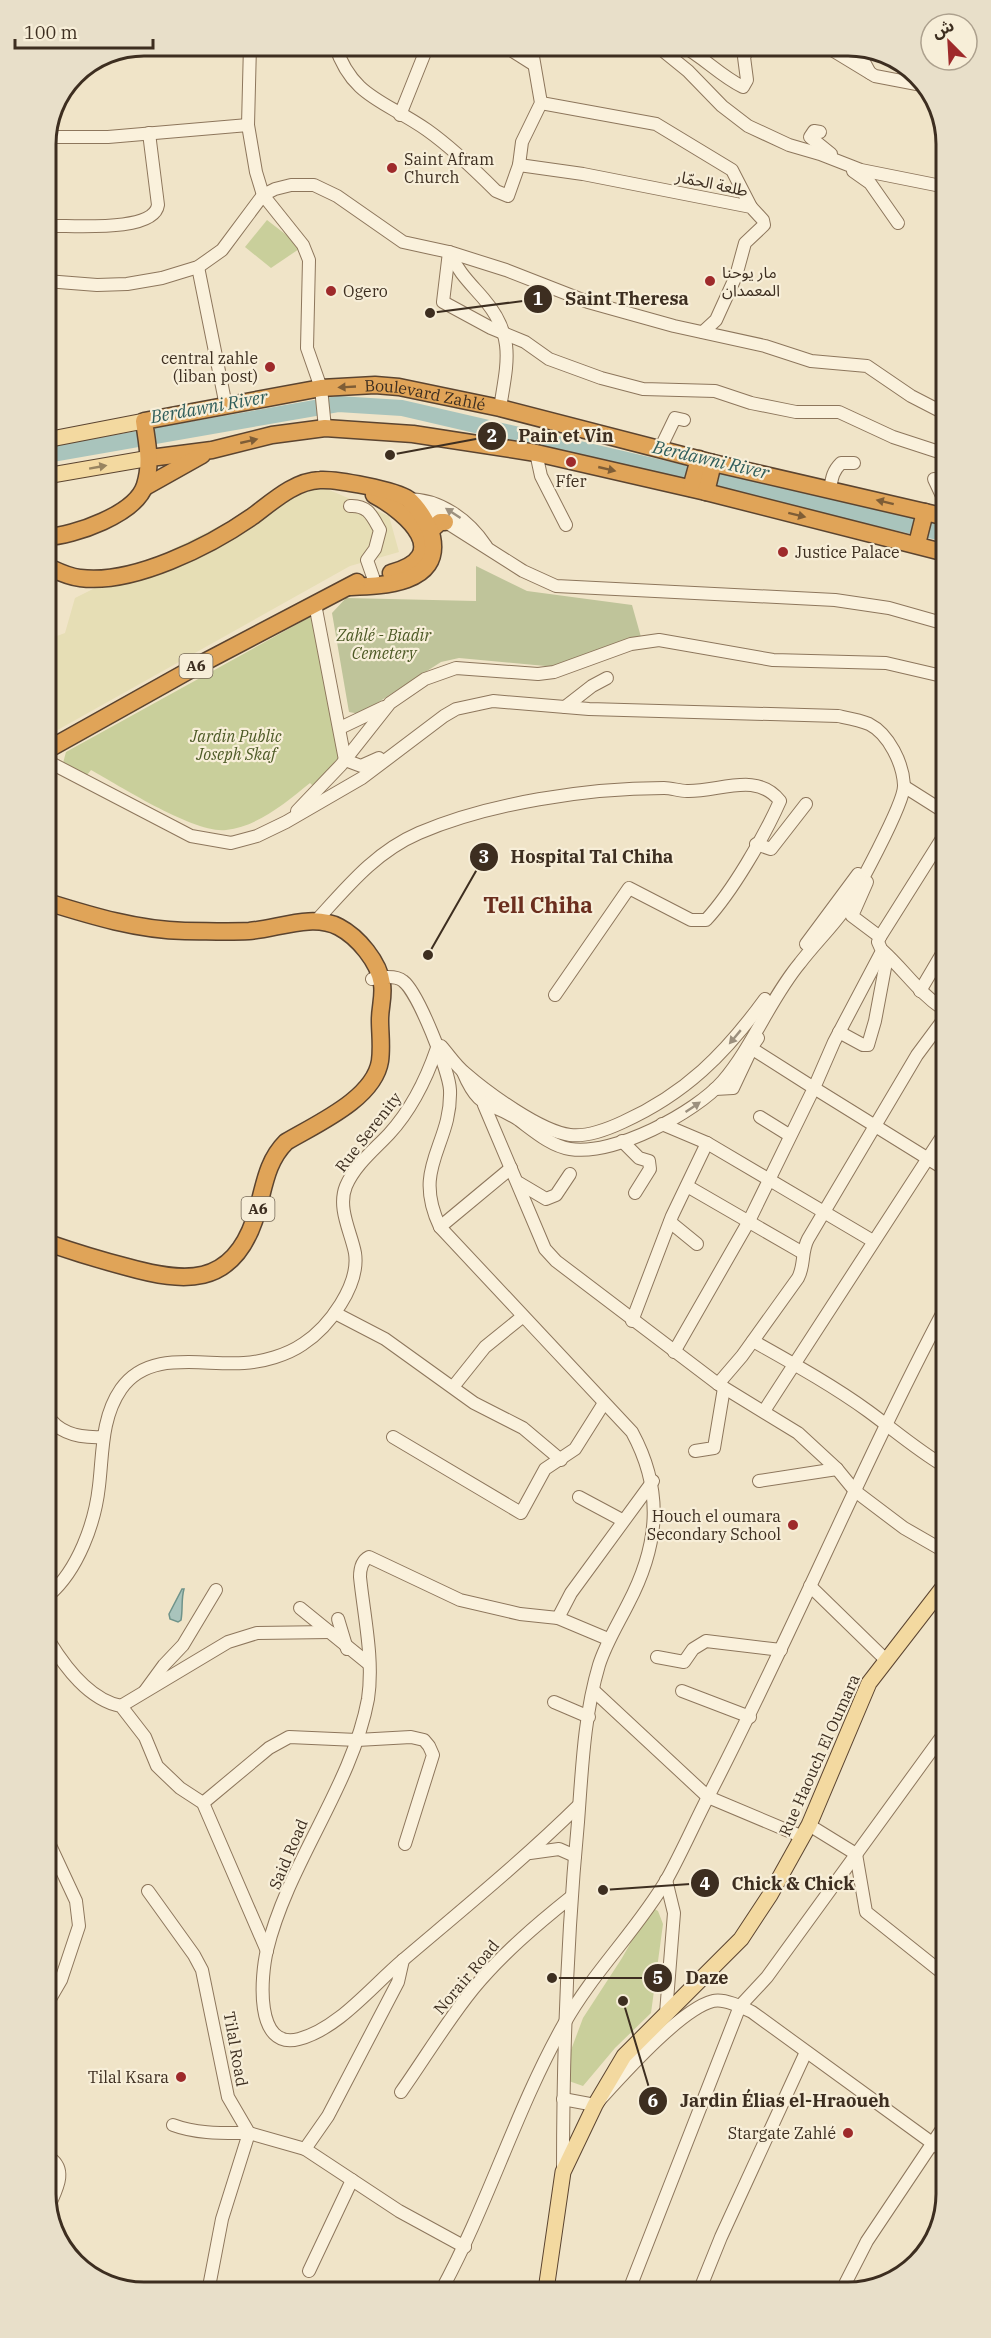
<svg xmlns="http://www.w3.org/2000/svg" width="991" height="2338" font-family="'IBM Plex Serif','Noto Sans Arabic',serif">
  <rect width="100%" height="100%" fill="#f0e4c8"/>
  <!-- farmland -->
  <path fill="#e6deb5" d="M309 481 389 516 399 552 350 566 54 732 47 727 46 640 65 633 75 598Z"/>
  <!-- green -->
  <g fill="#c9cf9b">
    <path d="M267 220 302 247 271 268 245 247Z"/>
    <path d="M310 617 317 619 345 752 314 787 310 783C285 803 259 826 226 830 195 834 120 786 91 770L87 775 63 763 66 752Z"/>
    <path d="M651 1907 658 1911 663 1924 651 2013 615 2048 583 2086 566 2080 571 2050 583 2018 622 1958Z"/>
  </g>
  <!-- cemetery -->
  <path fill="#bfc49a" d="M476 566 527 591 632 605 641 637 556 667 459 658 441 662 360 714 349 712 332 613 346 598 476 601Z"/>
  <!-- water -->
  <path fill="#a9c4bc" stroke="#6f938a" stroke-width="1.5" d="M182 1589H184C181 1599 183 1609 181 1620L178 1622 170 1619 169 1614Z"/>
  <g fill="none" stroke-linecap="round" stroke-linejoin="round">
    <!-- river -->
    <path stroke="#a9c4bc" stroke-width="16" d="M46 455 338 404 402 408 942 533"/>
    <!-- minor casing -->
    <g stroke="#8d765c" stroke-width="14">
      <g id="minor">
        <path d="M250 45 248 125 256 172 263 195 303 245 309 260 307 348 321 388 325 428"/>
        <path d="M335 45C352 98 386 101 427 130 451 147 475 170 496 191L508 196 519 165 522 142 541 103 531 45"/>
        <path d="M503 45 533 64"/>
        <path d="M656 45 688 71 722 106 748 126 789 145 820 154 861 170 941 186"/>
        <path d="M681 45C705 58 719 75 743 87L747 80 744 57 750 45"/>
        <path d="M824 45 875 76 922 85"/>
        <path d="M846 45 863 60 870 73"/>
        <path d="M906 65 914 74"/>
        <path d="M541 103 656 124 732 170 751 207"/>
        <path d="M400 115 428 45"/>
        <path d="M820 132 814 131 810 137 831 154"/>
        <path d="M45 137H108L248 125"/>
        <path d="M519 165 583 174 751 207 763 220 764 225 745 243 736 276 716 320 703 332"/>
        <path d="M853 171 870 183 898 223"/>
        <path d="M48 226C71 225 154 233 158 205L149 133"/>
        <path d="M449 252 443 302 491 328 525 342 549 359 601 378 643 389 715 391 751 403 796 412H839L893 437 942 453"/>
        <path d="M450 253C458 272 470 283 483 298 516 336 507 363 500 408"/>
        <path d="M198 267 226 406"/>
        <path d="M46 281 97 285 127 284 162 278 198 267 222 250 263 195 275 189 291 185H314L337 196 403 242 449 252 506 270 588 302 674 326 765 346 811 361 867 366 911 396 942 412"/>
        <path d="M660 449 675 418 684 420"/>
        <path d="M536 453 541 476 566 525"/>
        <path d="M934 479 942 496"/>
        <path d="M830 489C832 477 833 471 841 463H854"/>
        <path d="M407 499C440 499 468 519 486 546"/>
        <path d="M350 506C368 505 372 516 380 530L375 549 367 560 373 577"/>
        <path d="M416 511 427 510 523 571 556 586 835 600 889 608 942 623"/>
        <path d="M315 604 345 760 361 766 379 758"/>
        <path d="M565 707 592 686 607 678"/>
        <path d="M340 728 384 707"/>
        <path d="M47 761 191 836 231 843 257 836 286 822 362 778 444 716 456 709 493 701 589 709 838 716C848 718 860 720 869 724 889 734 903 764 904 785 905 802 854 898 841 914 828 931 813 946 800 963 770 999 753 1046 723 1081 695 1113 614 1156 570 1149 551 1146 534 1131 519 1120 489 1100 480 1112 463 1072"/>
        <path d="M905 787 943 811"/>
        <path d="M297 811 341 765 390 703 425 679 456 668 538 674 554 672 631 644 659 640 773 660 886 663 942 676"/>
        <path d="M943 837 880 937 878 942 882 951 834 1042 814 1088 943 1168"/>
        <path d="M756 844 771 849 806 804"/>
        <path d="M867 882 852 916 880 937"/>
        <path d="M316 921C347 887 375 852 419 833 489 803 587 788 664 788 672 788 679 791 687 791 719 792 757 771 780 801 764 837 732 892 706 920H691L629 888 555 995"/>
        <path d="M806 944 858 874"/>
        <path d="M883 951C904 970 919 993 943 1009"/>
        <path d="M372 979C380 977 396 975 403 981 418 992 449 1071 450 1090 452 1146 411 1166 440 1227L632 1432C664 1491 659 1545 628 1604 618 1624 606 1643 599 1665 584 1715 582 1770 578 1822 567 1938 563 2054 563 2170"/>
        <path d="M920 991 943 952"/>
        <path d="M839 1032 863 1045H868L875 1021 887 957"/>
        <path d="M441 1046C449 1055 456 1066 465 1073 488 1093 540 1131 570 1135 587 1137 608 1129 623 1122 685 1094 725 1054 765 999"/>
        <path d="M715 1089 733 1088 750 1052"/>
        <path d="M484 1105 545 1249 556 1261 718 1384 798 1433 837 1469 855 1491 904 1528 944 1551"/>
        <path d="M760 1117 789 1135"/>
        <path d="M662 1124 707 1143 873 1241"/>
        <path d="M622 1141 639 1158 649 1161 650 1169 635 1193"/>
        <path d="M519 1183 546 1199 556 1195 570 1174"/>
        <path d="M687 1186 803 1253"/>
        <path d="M670 1222 697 1244"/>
        <path d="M440 1227 511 1168"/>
        <path d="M335 1313 385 1339 474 1403 523 1428 561 1460"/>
        <path d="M632 1321 672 1216 707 1143"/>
        <path d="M753 1341C792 1363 832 1385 868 1411 894 1430 917 1450 944 1466"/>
        <path d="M674 1352 749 1221 814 1088 751 1048 758 1038"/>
        <path d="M718 1384 742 1356 798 1278C805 1265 801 1252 808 1239L917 1055 943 1020"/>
        <path d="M453 1387 485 1347 522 1317"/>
        <path d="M764 1411 943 1135"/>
        <path d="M48 1416C60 1435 83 1438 103 1437"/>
        <path d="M393 1437 521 1513 545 1469 575 1449 604 1403"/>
        <path d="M695 1451 714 1448 724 1388"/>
        <path d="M759 1481 837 1469"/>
        <path d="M579 1497 622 1520"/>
        <path d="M810 1586 886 1660"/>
        <path d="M49 1595C78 1570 95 1523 99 1486 103 1453 101 1418 121 1389 149 1349 202 1366 244 1363 263 1362 287 1355 303 1344 329 1327 360 1285 355 1253 351 1232 337 1208 346 1186 355 1165 374 1150 389 1134 412 1109 426 1080 437 1048"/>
        <path d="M300 1608 369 1664"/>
        <path d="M558 1618 571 1593 653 1481"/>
        <path d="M338 1619 347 1649"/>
        <path d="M49 1641C65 1667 89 1700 121 1706L145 1737 157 1766 180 1788 203 1803 267 1951"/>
        <path d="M657 1657 684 1662 693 1649 706 1641 781 1650"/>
        <path d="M145 1691 164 1665 183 1645 216 1590"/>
        <path d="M594 1691 708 1797 803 1837"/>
        <path d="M682 1691 750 1717"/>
        <path d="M554 1702 589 1717"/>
        <path d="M121 1706 228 1642 257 1633 330 1632"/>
        <path d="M203 1803 269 1748 289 1737 357 1740 411 1737 424 1740 429 1746 433 1755 405 1844"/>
        <path d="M579 1805C523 1860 463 1909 403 1960 372 1986 338 2029 299 2039 254 2051 261 1975 267 1950 288 1863 352 1786 368 1699 374 1660 364 1616 360 1577 360 1569 361 1561 369 1557L460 1600 520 1614 558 1618 608 1639"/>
        <path d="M809 1825 856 1854 866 1912 945 1975"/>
        <path d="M49 1843 76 1901 79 1926 61 1980 50 1999"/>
        <path d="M530 1853 559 1849 575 1856"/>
        <path d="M148 1891 194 1955 202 1970 228 2097 249 2133 305 2149 399 2211 465 2247"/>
        <path d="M666 2013 674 1913 666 1880"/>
        <path d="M401 2092C425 2058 447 2021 473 1989 502 1954 536 1925 571 1897"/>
        <path d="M563 2099 595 2105C619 2079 680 2009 713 2001 724 1998 742 2007 752 2012L946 2153"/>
        <path d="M173 2125C197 2134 223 2133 249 2133L222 2219 208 2292"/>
        <path d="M305 2149 328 2116 398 1982 403 1960"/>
        <path d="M50 2158C67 2170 57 2188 50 2204"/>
        <path d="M309 2271 352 2180"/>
        <path d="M843 2288 867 2241 946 2123"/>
        <path d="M700 2289 721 2237 806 2052"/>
        <path d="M629 2290 740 2006 767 1977 945 1732"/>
        <path d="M441 2291C488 2205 516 2109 564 2024 593 1972 638 1929 667 1879 682 1852 695 1822 709 1795 792 1635 860 1469 944 1310"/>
      </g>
    </g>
    <!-- major casing -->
    <g stroke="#5b4430" stroke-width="17">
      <g id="major">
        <path d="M46 440 144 421"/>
        <path d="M46 476 150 458"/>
        <path d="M546 2290 563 2172 595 2105 624 2056 741 1939 770 1895 809 1825 869 1683 944 1586"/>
      </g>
    </g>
    <!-- highway casing -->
    <g stroke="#5b4430" stroke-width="19">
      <g id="highway">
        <path d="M150 458 212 450 272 435 325 428 413 434 536 453 706 492 942 552"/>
        <path d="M145 487 202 455"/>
        <path d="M691 488 699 459"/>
        <path d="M706 492 713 463"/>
        <path d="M374 495C408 513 454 556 391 573"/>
        <path d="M430 531 440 522H445"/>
        <path id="s1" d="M46 537C74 536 136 514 145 485 152 463 147 443 144 421L321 388 375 385 399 387 500 408 713 463 942 516"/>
        <path d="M917 544 925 512"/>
        <path d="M46 566C57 571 68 577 80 578 133 585 210 546 253 516 272 502 294 481 320 480 336 479 396 490 408 499 418 507 429 525 432 537 442 585 380 586 349 587"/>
        <path d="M47 750 197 666 357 582"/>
        <path d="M47 902C92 916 138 930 185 931 206 931 228 932 249 931 277 929 312 913 339 927 358 937 379 962 382 984 384 996 380 1007 380 1020 380 1033 382 1047 380 1061 374 1099 316 1124 286 1142 264 1164 264 1193 254 1221 231 1287 184 1283 127 1267 100 1260 74 1252 48 1243"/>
      </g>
    </g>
    <!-- minor -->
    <use href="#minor" stroke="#faf1dc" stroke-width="12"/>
    <!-- major -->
    <use href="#major" stroke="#f3d9a0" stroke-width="15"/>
    <!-- highway -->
    <use href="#highway" stroke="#e0a458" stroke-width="16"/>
  </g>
  <!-- one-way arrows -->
  <defs><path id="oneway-solid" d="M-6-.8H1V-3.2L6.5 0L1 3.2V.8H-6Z" transform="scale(1.5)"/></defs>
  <g fill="#7e5d36">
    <use href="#oneway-solid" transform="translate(347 387) rotate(177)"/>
    <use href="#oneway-solid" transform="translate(249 441) rotate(-13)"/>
    <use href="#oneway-solid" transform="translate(607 469) rotate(13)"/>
    <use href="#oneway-solid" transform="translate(885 502) rotate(-166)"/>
    <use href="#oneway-solid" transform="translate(797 515) rotate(14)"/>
  </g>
  <use fill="#988460" href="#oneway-solid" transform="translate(98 467) rotate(-10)"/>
  <g fill="#9c907e">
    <use href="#oneway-solid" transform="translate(453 513) rotate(-147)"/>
    <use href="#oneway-solid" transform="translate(735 1037) rotate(130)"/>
    <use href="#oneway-solid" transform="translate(693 1107) rotate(-34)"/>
  </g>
  <!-- markers -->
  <g fill="#9e2a2b" stroke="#f7eed8" stroke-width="2">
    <circle cx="392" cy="168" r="6"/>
    <circle cx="710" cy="281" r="6"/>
    <circle cx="331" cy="291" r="6"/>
    <circle cx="270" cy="367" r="6"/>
    <circle cx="571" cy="462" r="6"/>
    <circle cx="783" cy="552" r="6"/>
    <circle cx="793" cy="1525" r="6"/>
    <circle cx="181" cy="2077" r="6"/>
    <circle cx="848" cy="2133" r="6"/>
  </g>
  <g text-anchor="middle" stroke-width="4.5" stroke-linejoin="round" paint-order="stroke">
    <!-- shield labels -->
    <g fill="#f7eed8" stroke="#756857" stroke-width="1.5">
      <rect x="179.5" y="654" width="33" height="24" rx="4.5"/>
      <rect x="241.5" y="1197" width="33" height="24" rx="4.5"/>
    </g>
    <g font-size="15" font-weight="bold" fill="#3d2e20">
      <text x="196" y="671">A6</text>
      <text x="258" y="1214">A6</text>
    </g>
    <!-- poi labels -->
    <g font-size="16" fill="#3d2e20" stroke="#f7eed8" text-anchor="start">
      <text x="404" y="165">Saint Afram<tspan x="404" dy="18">Church</tspan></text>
      <text x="722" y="278">مار يوحنا<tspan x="722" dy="18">المعمدان</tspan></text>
      <text x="343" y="297">Ogero</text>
      <text x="258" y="364" text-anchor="end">central zahle<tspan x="258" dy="18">(liban post)</tspan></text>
      <text x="571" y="487" text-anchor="middle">Ffer</text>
      <text x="795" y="558">Justice Palace</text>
      <text x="781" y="1522" text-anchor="end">Houch el oumara<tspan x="781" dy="18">Secondary School</tspan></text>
      <text x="169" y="2083" text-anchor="end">Tilal Ksara</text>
      <text x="836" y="2139" text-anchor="end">Stargate Zahlé</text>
    </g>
    <!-- street labels -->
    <g font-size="16" fill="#3d2e20" stroke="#f7eed8">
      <text transform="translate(712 183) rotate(12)" y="6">طلعة الحمّار</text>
      <text dy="6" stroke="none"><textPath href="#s1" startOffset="466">Boulevard Zahlé</textPath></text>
      <text transform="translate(368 1132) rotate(-52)" y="6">Rue Serenity</text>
      <text transform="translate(819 1755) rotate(-66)" y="6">Rue Haouch El Oumara</text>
      <text transform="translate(288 1854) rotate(-67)" y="6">Said Road</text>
      <text transform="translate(466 1977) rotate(-50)" y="6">Norair Road</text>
      <text transform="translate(236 2049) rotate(80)" y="6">Tilal Road</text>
    </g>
    <!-- park labels -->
    <g font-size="16" font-style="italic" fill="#4d5a26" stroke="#f7eed8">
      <text x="384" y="641">Zahlé - Biadir<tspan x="384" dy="18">Cemetery</tspan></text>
      <text x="236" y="742">Jardin Public<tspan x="236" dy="18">Joseph Skaf</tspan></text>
    </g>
    <!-- water labels -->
    <g font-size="18" font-style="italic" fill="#2f5d5a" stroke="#f7eed8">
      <text transform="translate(209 407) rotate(-10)" y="6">Berdawni River</text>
      <text transform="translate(711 460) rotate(13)" y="6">Berdawni River</text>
    </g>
    <!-- district labels -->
    <g font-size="22" font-weight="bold" fill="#6b2e1e" stroke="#f7eed8">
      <text x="538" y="913">Tell Chiha</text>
    </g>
  </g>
  <!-- crop -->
  <path d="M0 0H991V2338H0ZM144 56H848A88 88 0 0 1 936 144V2194A88 88 0 0 1 848 2282H144A88 88 0 0 1 56 2194V144A88 88 0 0 1 144 56Z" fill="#e8dfc9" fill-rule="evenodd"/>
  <path fill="none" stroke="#3d2e20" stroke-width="3" d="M144 56H848A88 88 0 0 1 936 144V2194A88 88 0 0 1 848 2282H144A88 88 0 0 1 56 2194V144A88 88 0 0 1 144 56Z"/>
  <!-- callouts -->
  <path fill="none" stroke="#3d2e20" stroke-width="2" d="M430 313L538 299M390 455L492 436M428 955L484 857M603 1890L705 1883M552 1978L658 1978M623 2001L653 2101"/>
  <g fill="#3d2e20" stroke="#f7eed8" stroke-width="2">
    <circle cx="430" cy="313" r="6"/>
    <circle cx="390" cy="455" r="6"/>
    <circle cx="428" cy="955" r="6"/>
    <circle cx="603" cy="1890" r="6"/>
    <circle cx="552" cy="1978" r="6"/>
    <circle cx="623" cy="2001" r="6"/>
    <circle cx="538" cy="299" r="15"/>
    <circle cx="492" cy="436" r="15"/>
    <circle cx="484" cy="857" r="15"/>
    <circle cx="705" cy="1883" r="15"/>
    <circle cx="658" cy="1978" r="15"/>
    <circle cx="653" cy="2101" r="15"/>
  </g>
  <g font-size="18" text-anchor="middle" font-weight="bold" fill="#fff">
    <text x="538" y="305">1</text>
    <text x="492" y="442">2</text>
    <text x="484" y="863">3</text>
    <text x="705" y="1890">4</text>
    <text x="658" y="1984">5</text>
    <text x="653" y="2107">6</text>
  </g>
  <g font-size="18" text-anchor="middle" font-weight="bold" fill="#3d2e20" stroke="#f7eed8" stroke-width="4.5" stroke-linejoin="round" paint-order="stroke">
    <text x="627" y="305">Saint Theresa</text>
    <text x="566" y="442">Pain et Vin</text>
    <text x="592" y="863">Hospital Tal Chiha</text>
    <text x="793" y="1890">Chick &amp; Chick</text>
    <text x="707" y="1984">Daze</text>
    <text x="785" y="2107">Jardin Élias el-Hraoueh</text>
  </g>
  <!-- north arrow -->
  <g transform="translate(949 42) rotate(336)"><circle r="28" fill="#f7eed8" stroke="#ada18e" stroke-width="1.5"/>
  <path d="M0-4.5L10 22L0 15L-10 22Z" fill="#9e2a2b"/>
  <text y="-9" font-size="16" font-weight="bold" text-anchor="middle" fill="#3d2e20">ش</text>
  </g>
  <!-- scale -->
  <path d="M15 39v9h138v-9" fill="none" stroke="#3d2e20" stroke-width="3"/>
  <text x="24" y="39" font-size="18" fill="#3d2e20" stroke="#f7eed8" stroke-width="4.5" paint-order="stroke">100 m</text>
</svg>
